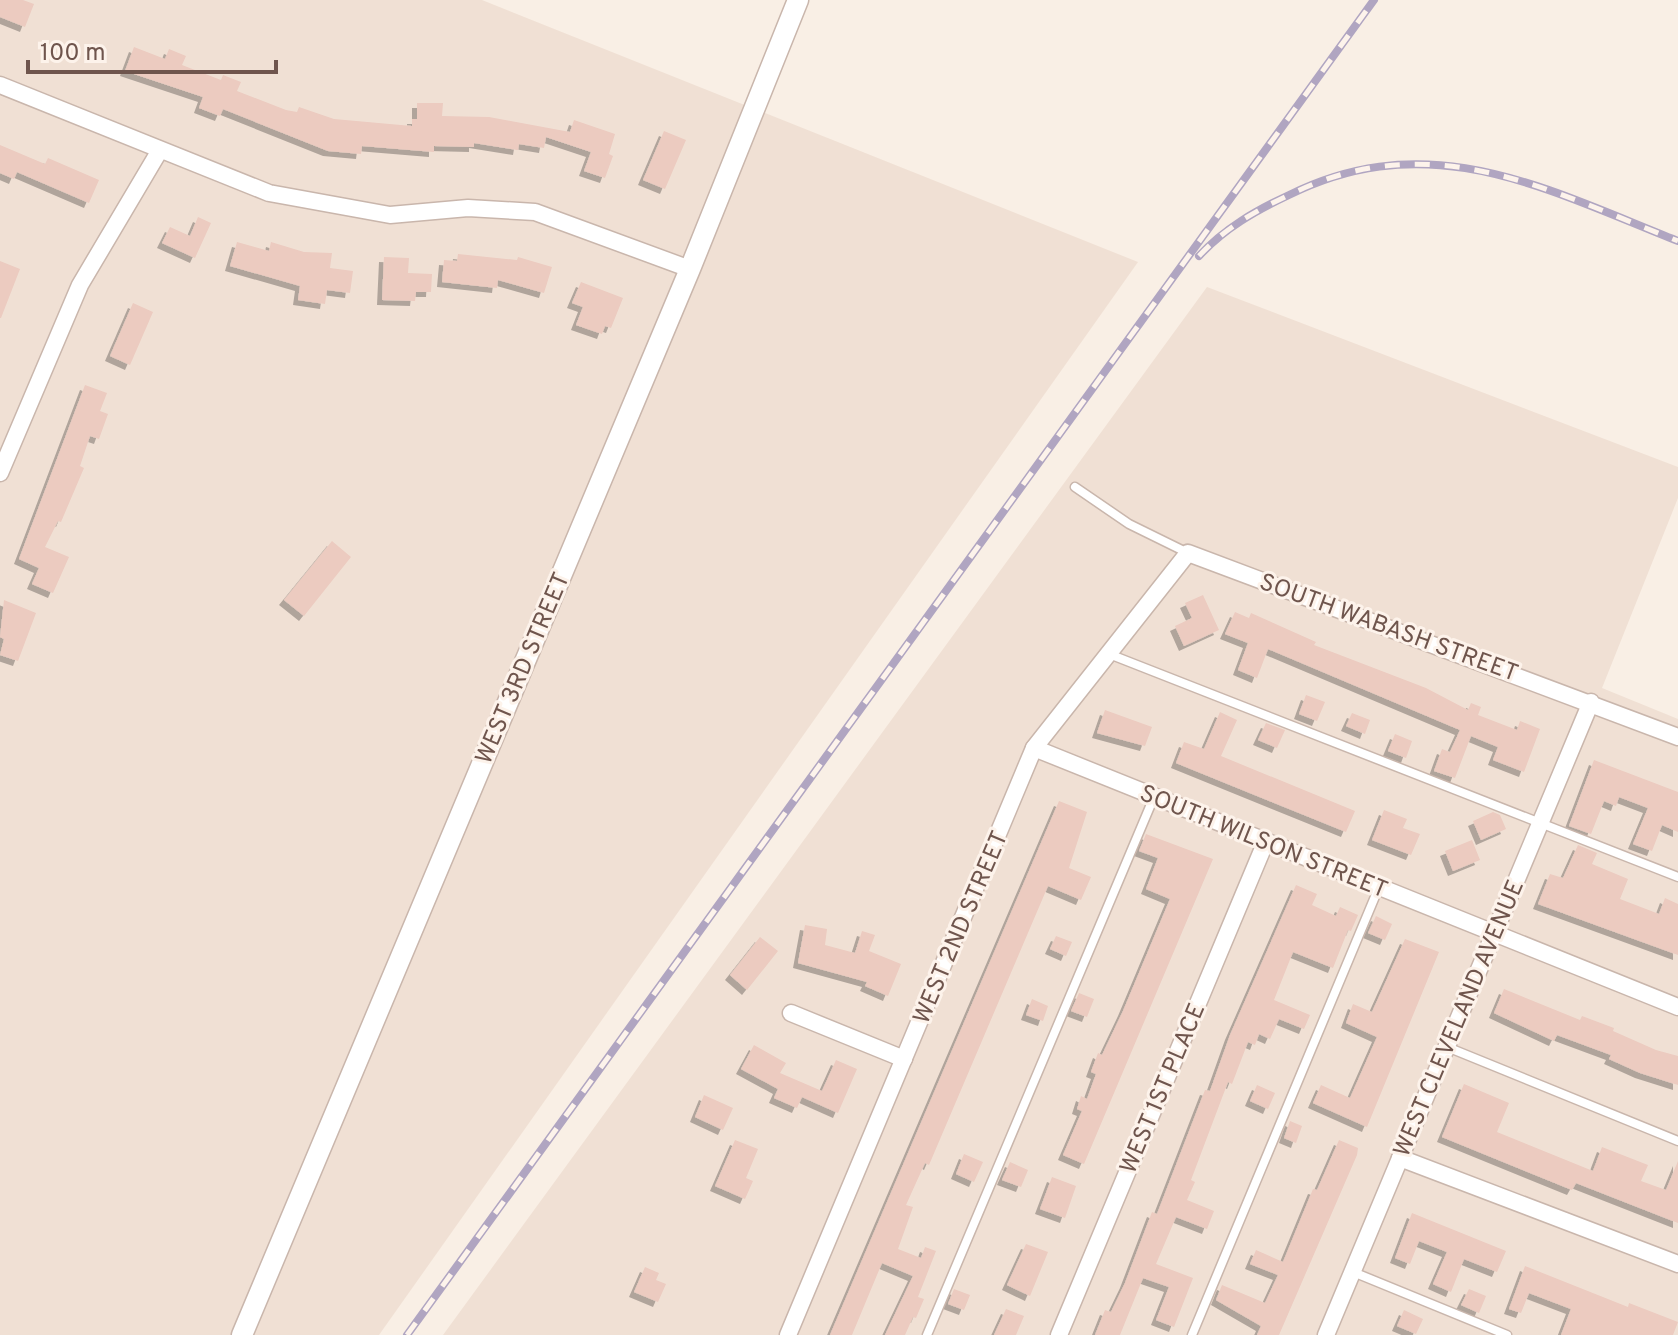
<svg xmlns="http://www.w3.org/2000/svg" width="1678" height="1335" font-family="Overpass,sans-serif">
  <defs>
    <filter id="shadow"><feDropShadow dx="-5" dy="5" stdDeviation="0" flood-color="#0004"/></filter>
  </defs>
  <rect width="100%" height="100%" fill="#f9efe5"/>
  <!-- residential -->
  <g fill="#f0e0d4">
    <path d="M0 0H482L1138 262 379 1335H0Z"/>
    <path d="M1207 287 1678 467V498L1602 688 1678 719V1335H443Z"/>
  </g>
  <!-- building -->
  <g fill="#eccbc0" filter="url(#shadow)">
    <path d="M0 0H23L34 4 25 27 0 17Z"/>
    <path d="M134 47 165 59 169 49 186 56 182 65 221 80 223 75 241 82 237 91 286 110 297 112 299 107 334 119 412 126V119H417V103H443L442 116 489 117 570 132 574 120 615 134 609 154 613 156 605 178 584 171 591 152 546 137 544 148 519 144 518 150 474 143V147L434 146V152L362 146 361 154 328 151 223 109 220 116 199 108 203 97 125 71Z"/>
    <path d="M664 131 686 140 665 189 643 180Z"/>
    <path d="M0 145 45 164 48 158 99 180 89 203 17 172 14 179 0 173Z"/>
    <path d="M198 217 211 223 195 258 162 243 170 227 190 236Z"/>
    <path d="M237 242 269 251 271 242 304 252 332 253 330 268 353 271 350 293 327 290 325 304 298 300 300 286 230 266Z"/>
    <path d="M458 254 517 260 518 257 552 267 544 293 498 280 497 288 442 282 444 260 457 261Z"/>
    <path d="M384 257 409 258 408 273 432 274 431 292H416L415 301 382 300Z"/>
    <path d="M0 261 20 269 1 318H0Z"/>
    <path d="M581 282 623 298 611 328 605 326 602 334 576 325 583 307 572 303Z"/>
    <path d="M133 303 153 312 130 365 110 356Z"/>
    <path d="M85 385 107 393 100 411 108 414 99 439 90 436 80 466 84 468 61 522 58 521 45 547 69 557 53 593 32 584 39 568 19 559Z"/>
    <path d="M332 541 351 557 304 616 284 600Z"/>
    <path d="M1203 595 1219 630 1184 646 1175 626 1192 618 1185 603Z"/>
    <path d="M4 600 36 613 18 661 0 655 4 639 0 637Z"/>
    <path d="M1235 612 1249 618 1251 613 1316 642 1314 645 1426 688 1468 710 1471 703 1481 707 1478 715 1517 730 1520 721 1540 729 1524 772 1493 760 1498 747 1471 736 1455 778 1434 771 1442 749 1450 752 1460 730 1268 649 1257 678 1238 670 1248 643 1225 634Z"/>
    <path d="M1306 695 1325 702 1317 721 1299 714Z"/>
    <path d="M1105 710 1152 727 1145 746 1097 733Z"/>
    <path d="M1220 712 1237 720 1221 756 1355 811 1346 832 1176 763 1184 742 1204 749Z"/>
    <path d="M1352 713 1370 720 1365 734 1346 726Z"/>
    <path d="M1266 723 1285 730 1277 748 1258 740Z"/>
    <path d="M1395 734 1412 741 1406 758 1388 751Z"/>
    <path d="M1594 760 1678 792V832L1662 825 1652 851 1633 844 1648 808 1619 797 1616 806 1604 801 1591 834 1569 826Z"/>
    <path d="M1059 801 1087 812 1069 868 1091 877 1081 900 1048 886 929 1165 925 1163 906 1205 913 1207 898 1249 921 1258 925 1247 936 1251 918 1297 924 1299 916 1318 913 1317 905 1335H885L913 1276 882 1263 852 1335H830Z"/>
    <path d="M1384 810 1407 819 1403 828 1420 834 1411 855 1372 840Z"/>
    <path d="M1493 812 1500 815 1506 829 1481 840 1473 821Z"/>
    <path d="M1146 834 1213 859 1084 1164 1063 1155 1082 1111 1077 1109 1081 1096 1087 1099 1096 1074 1091 1072 1098 1053 1102 1055 1123 1011 1170 899 1146 889 1158 858 1139 851Z"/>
    <path d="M1472 840 1480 860 1453 871 1445 851Z"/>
    <path d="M1578 845 1597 853 1592 864 1628 879 1620 899 1659 914 1665 898 1678 904V955L1538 904 1550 874 1563 878Z"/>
    <path d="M1296 885 1317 894 1312 905 1336 916 1340 907 1358 915 1351 931 1348 930 1333 968 1293 952 1274 1000 1310 1015 1304 1029 1279 1019 1270 1039 1259 1034 1255 1045 1248 1042 1232 1084 1228 1082 1191 1180 1195 1182 1187 1200 1214 1211 1207 1229 1176 1217 1156 1264 1193 1278 1174 1327 1156 1320 1169 1287 1143 1278 1120 1335H1095L1105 1310 1111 1312 1125 1283 1152 1212 1157 1214 1205 1090 1210 1091 1230 1035Z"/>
    <path d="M1376 916 1392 924 1385 940 1368 933Z"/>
    <path d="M805 925 827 929 825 945 855 953 862 931 875 935 869 951 901 964 888 996 865 986 867 982 798 963Z"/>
    <path d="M1056 936 1072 942 1066 956 1050 949Z"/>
    <path d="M760 937 778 951 747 990 730 975Z"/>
    <path d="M1405 939 1439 952 1367 1127 1313 1103 1321 1085 1350 1098 1377 1037 1346 1023 1353 1004 1372 1012Z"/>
    <path d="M1504 989 1580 1020 1582 1016 1614 1028 1613 1031 1656 1050 1678 1056V1085L1640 1073 1609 1059 1611 1055 1557 1035 1554 1041 1494 1013Z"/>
    <path d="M1079 993 1094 999 1087 1017 1071 1011Z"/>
    <path d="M1032 999 1048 1006 1043 1021 1026 1015Z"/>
    <path d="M754 1045 786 1063 780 1073 822 1091 836 1060 857 1069 838 1113 802 1097 797 1108 774 1098 778 1089 741 1069Z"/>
    <path d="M1464 1084 1509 1103 1497 1132 1593 1171 1602 1147 1648 1165 1641 1181 1666 1190 1678 1161V1223L1576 1183 1572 1190 1442 1137Z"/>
    <path d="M1257 1085 1275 1093 1268 1109 1250 1101Z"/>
    <path d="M704 1095 733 1108 723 1130 695 1117Z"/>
    <path d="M1290 1121 1302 1126 1296 1143 1284 1138Z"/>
    <path d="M735 1140 758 1149 746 1178 753 1181 745 1199 715 1186Z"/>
    <path d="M1339 1140 1358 1148 1357 1155 1279 1335H1257L1261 1326 1216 1300 1222 1285 1265 1303 1278 1275 1250 1264 1256 1250 1283 1262 1313 1189 1317 1190Z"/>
    <path d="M964 1154 983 1162 974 1182 956 1174Z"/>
    <path d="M1010 1162 1028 1170 1021 1187 1002 1180Z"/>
    <path d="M1052 1177 1076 1186 1065 1218 1040 1209Z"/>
    <path d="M1412 1213 1506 1251 1497 1272 1464 1259 1451 1292 1433 1284 1447 1252 1419 1241 1410 1264 1395 1258Z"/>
    <path d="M1026 1244 1048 1252 1030 1296 1007 1285Z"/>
    <path d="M1525 1266 1628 1307 1629 1303 1678 1322 1673 1335H1561L1571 1309 1529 1293 1521 1313 1509 1309Z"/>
    <path d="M645 1267 659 1273 656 1280 666 1284 658 1302 634 1292Z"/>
    <path d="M954 1289 970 1295 964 1310 948 1304Z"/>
    <path d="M1469 1289 1486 1296 1479 1313 1461 1305Z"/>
    <path d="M1006 1309 1024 1316 1016 1335H994Z"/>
    <path d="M1404 1310 1423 1319 1416 1334 1397 1326Z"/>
  </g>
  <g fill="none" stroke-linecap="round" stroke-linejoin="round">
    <!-- service casing -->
    <g stroke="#c9b6ac" stroke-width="11">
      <g id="service">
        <path d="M1075 487 1129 524 1188 553"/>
        <path d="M1109 654 1678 877"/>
        <path d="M1447 1047 1678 1141"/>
        <path d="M1353 1272 1507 1335"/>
        <path d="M927 1335 1154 797"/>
        <path d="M1192 1335 1379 887"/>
      </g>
    </g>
    <!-- minor casing -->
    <g stroke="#c9b6ac" stroke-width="19">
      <g id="minor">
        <path d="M0 85 269 193 390 215 468 208 535 212 690 269"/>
        <path d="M0 473 80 285 160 150"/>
        <path d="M1034 748 1678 1007"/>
        <path d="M791 1013 904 1059"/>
        <path d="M1400 1158 1678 1264"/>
        <path d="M788 1335 1034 748 1188 553 1678 737"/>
        <path d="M1059 1335 1266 841"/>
        <path d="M1326 1335 1591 702"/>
      </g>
    </g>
    <!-- tertiary casing -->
    <g stroke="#c9b6ac" stroke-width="23">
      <path id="tertiary" d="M242 1335 690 269 798 0"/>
    </g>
    <!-- service -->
    <use href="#service" stroke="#fff" stroke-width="8"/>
    <!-- minor -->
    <use href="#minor" stroke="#fff" stroke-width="16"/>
    <!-- tertiary -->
    <use href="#tertiary" stroke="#fff" stroke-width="20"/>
    <!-- rail casing -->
    <g stroke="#b0a5c1" stroke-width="8">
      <g id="rail">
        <path d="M1199 256C1225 228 1255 211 1289 195 1430 125 1546 189 1678 241"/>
        <path d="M407 1335 1374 0"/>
      </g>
    </g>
    <!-- rail -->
    <use href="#rail" stroke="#fdf3eb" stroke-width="5" stroke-dasharray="15" stroke-linecap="butt"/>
  </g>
  <g text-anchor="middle" stroke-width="6" stroke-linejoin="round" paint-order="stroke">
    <!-- street labels -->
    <g font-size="24" fill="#6f554d" stroke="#fdf3eb">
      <text transform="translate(1389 627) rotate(20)" y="8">SOUTH WABASH STREET</text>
      <text transform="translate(522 668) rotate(-67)" y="8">WEST 3RD STREET</text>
      <text transform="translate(1264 841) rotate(22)" y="8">SOUTH WILSON STREET</text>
      <text transform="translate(960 927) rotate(-67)" y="8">WEST 2ND STREET</text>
      <text transform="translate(1458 1018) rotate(-67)" y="8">WEST CLEVELAND AVENUE</text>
      <text transform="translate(1162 1088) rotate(-67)" y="8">WEST 1ST PLACE</text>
    </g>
  </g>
  <!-- scale -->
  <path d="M28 60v12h248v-12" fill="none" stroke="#6f554d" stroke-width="4"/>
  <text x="40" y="60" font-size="24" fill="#6f554d" stroke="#fdf3eb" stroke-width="6" paint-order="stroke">100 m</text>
</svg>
